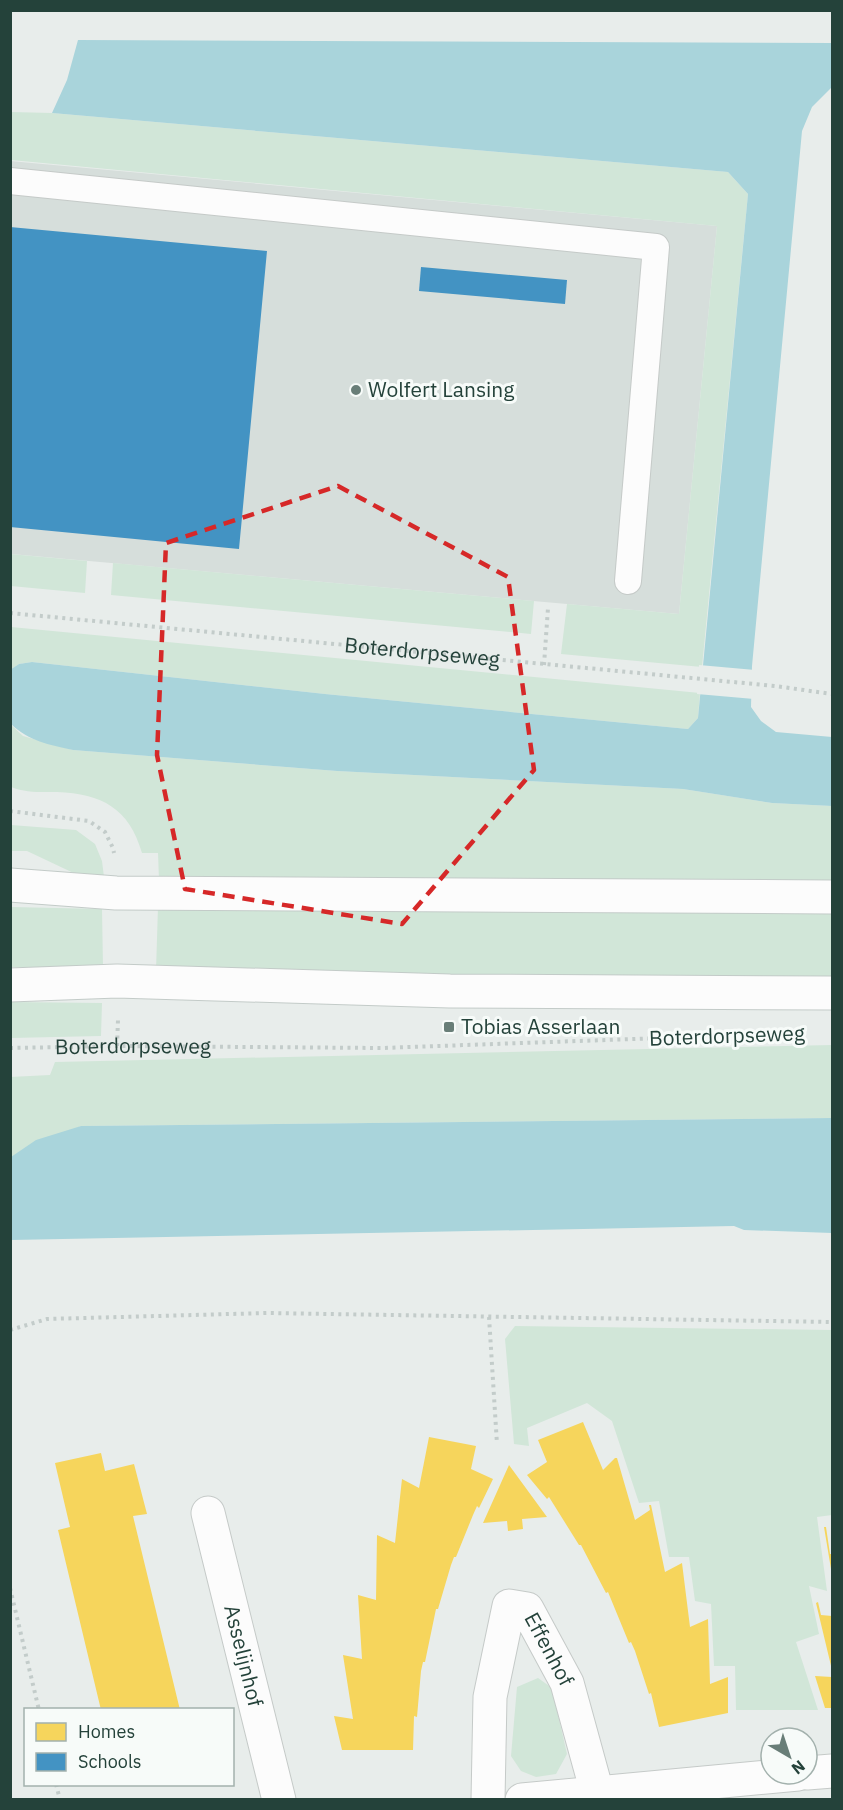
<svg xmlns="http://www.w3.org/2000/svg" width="843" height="1810" font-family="'IBM Plex Sans',sans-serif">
  <rect width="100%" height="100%" fill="#e8edeb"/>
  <!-- built -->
  <path fill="#d6dedb" d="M10 161 717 226 679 614 11 554Z"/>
  <!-- green -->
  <g fill="#d1e6d8">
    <path d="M11 112 52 113 728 172 748 194 702 667 561 654 567 604 679 614 717 226 11 160Z"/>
    <path d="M10 554 87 561 85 593 11 586Z"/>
    <path d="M113 563 534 601 531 634 111 595Z"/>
    <path d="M11 627 700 693 698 718 688 729 325 694 32 662 19 664 11 670Z"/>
    <path d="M10 724 23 736 73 750 337 771 683 789 772 803 832 806V884L159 880 158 853H142C129 808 102 794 57 792 41 792 26 793 11 787Z"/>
    <path d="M11 825 76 830 95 844 102 861 104 877H82L27 851H11Z"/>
    <path d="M158 906 832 911V981L156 971Z"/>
    <path d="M11 907 102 909 103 967H11Z"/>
    <path d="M11 1002 102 1003 101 1036 11 1038Z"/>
    <path d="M832 1045V1118L81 1126 12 1157 10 1077 50 1075 55 1062Z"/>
    <path d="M515 1326 832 1330V1515L817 1517 827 1591 809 1586 819 1634 796 1642 818 1710H736L735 1666H714L711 1604 695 1601 689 1557H669L659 1501 639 1503 612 1421 587 1403 527 1428 529 1446 514 1444 505 1339Z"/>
    <path d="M538 1678 552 1688 567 1754 556 1774 536 1777 521 1771 511 1756 517 1687Z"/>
  </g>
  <!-- water -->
  <g fill="#a9d4db">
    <path d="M78 40 832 43V87L812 107 802 131 752 666 751 707 761 721 776 732 832 737V806L772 803 683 789 337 771 73 750C48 744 30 742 11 724L10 670 19 664 32 662 325 694 688 729 698 718 748 194 728 172 52 113 67 80Z"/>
    <path d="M832 1118V1233L744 1230 734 1226 11 1240V1157L36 1140 81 1126Z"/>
  </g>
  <!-- pier -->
  <path fill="#e8edeb" d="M699 665 755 670 754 699 697 694Z"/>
  <!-- homes -->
  <g fill="#f6d55c">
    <path d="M583 1422 603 1470 615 1458H617L635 1520 650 1510 649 1505H651L665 1572 682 1563 690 1627 708 1619 710 1684 728 1677V1713L659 1727 651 1693 649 1694 635 1651 631 1642 629 1643 608 1592 606 1593 581 1545H579L549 1497 547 1499 527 1475 547 1462 538 1440Z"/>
    <path d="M429 1437 476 1446 471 1469 493 1479 479 1508 477 1506 473 1515 456 1557H454L451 1565 438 1609H436L425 1662H423L421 1671 417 1717 414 1716 413 1750H342L334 1716 353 1719 343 1655 362 1659 358 1595 376 1600 377 1535 395 1543 402 1479 419 1488Z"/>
    <path d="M101 1453 105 1471 134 1464 147 1514 133 1516 180 1710H101L58 1530 70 1527 55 1463Z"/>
    <path d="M509 1465 547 1517 522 1519 523 1529 508 1531 507 1521 483 1523Z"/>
    <path d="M824 1527H826L830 1554H832V1575Z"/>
    <path d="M818 1602 821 1615 832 1616V1670L816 1603Z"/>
    <path d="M815 1676 832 1677V1708H825Z"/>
  </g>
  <!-- schools -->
  <g fill="#4393c3">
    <path d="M10 227 267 251 239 549 10 527Z"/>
    <path d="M421 267 567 280 565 304 419 291Z"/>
  </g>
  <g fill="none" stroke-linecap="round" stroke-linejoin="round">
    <!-- lane casing -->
    <g stroke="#c5cac8" stroke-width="28">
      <path id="lane" d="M10 181 656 247 628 581"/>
    </g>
    <!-- street casing -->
    <g stroke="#c5cac8" stroke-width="35">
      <g id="street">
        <path id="s3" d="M208 1513 279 1800"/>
        <path d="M807 1773 832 1771"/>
        <path id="s4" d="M488 1800 490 1697 509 1606 527 1609 567 1683 597 1792"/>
        <path d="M522 1800 798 1774"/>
      </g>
    </g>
    <!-- secondary casing -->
    <g stroke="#c3cbc8" stroke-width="35">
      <g id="secondary">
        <path d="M10 885 116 893 832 897"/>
        <path d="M10 985 117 981 450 991 832 993"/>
      </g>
    </g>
    <!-- path -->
    <g stroke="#c3ccca" stroke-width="4" stroke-dasharray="3 4.5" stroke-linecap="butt">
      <path id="s1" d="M10 613 775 686 832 694"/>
      <path d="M544 665 548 608"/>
      <path d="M10 811 89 821 105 832 113 848 114 853"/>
      <path d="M117 1046 118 1020"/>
      <path id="s2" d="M10 1048 117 1046 382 1048 718 1036"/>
      <path d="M489 1317 497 1444"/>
      <path d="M10 1330 47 1319 267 1313 832 1322"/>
      <path d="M10 1588 39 1710"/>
      <path d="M56 1784 60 1800"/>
    </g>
    <!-- lane -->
    <use href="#lane" stroke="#fcfcfc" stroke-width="26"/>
    <!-- street -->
    <use href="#street" stroke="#fcfcfc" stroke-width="33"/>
    <!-- secondary -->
    <use href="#secondary" stroke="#fcfcfc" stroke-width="33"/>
  </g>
  <!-- marked area -->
  <path fill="none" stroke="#d62828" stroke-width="4.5" stroke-dasharray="12 8" stroke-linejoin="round" d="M338 486 508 577 534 770 402 924 185 889 157 755 166 543Z"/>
  <!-- markers -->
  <g fill="#697e78" stroke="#f7fbf9" stroke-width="2">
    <circle cx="356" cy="390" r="6"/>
    <rect x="443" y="1021" width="12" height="12" rx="3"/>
  </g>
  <g text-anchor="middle" stroke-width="6" stroke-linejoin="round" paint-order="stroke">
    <!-- poi labels -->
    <g font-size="21" fill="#24423a" stroke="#f7fbf9" text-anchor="start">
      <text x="368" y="397">Wolfert Lansing</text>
      <text x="461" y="1034">Tobias Asserlaan</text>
    </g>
    <!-- street labels -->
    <g font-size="21" fill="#24423a" stroke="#f7fbf9">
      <text dy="7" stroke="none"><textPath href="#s1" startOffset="414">Boterdorpseweg</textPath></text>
      <text transform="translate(727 1036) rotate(-2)" y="7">Boterdorpseweg</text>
      <text dy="7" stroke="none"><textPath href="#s2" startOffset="123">Boterdorpseweg</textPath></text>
      <text dy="7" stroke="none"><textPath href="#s4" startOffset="260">Effenhof</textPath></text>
      <text dy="7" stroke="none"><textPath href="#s3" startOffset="147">Asselijnhof</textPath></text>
    </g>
  </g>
  <!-- border -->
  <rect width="843" height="1810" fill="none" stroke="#24423a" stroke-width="24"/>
  <!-- legend -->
  <rect x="24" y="1708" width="210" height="78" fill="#f7fbf9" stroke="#a3b1ad" stroke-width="1.5"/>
  <rect x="36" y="1723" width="30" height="18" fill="#f6d55c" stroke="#a3b1ad" stroke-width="1.5"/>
  <text x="78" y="1738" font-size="18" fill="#24423a">Homes</text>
  <rect x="36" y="1753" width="30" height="18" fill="#4393c3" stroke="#a3b1ad" stroke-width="1.5"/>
  <text x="78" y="1768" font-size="18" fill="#24423a">Schools</text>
  <!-- north arrow -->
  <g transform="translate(789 1756) rotate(141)"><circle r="28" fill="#f7fbf9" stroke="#a3b1ad" stroke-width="1.5"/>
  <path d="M0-4.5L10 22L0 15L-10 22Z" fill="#697e78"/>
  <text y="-9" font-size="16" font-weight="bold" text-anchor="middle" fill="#24423a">N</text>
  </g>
</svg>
